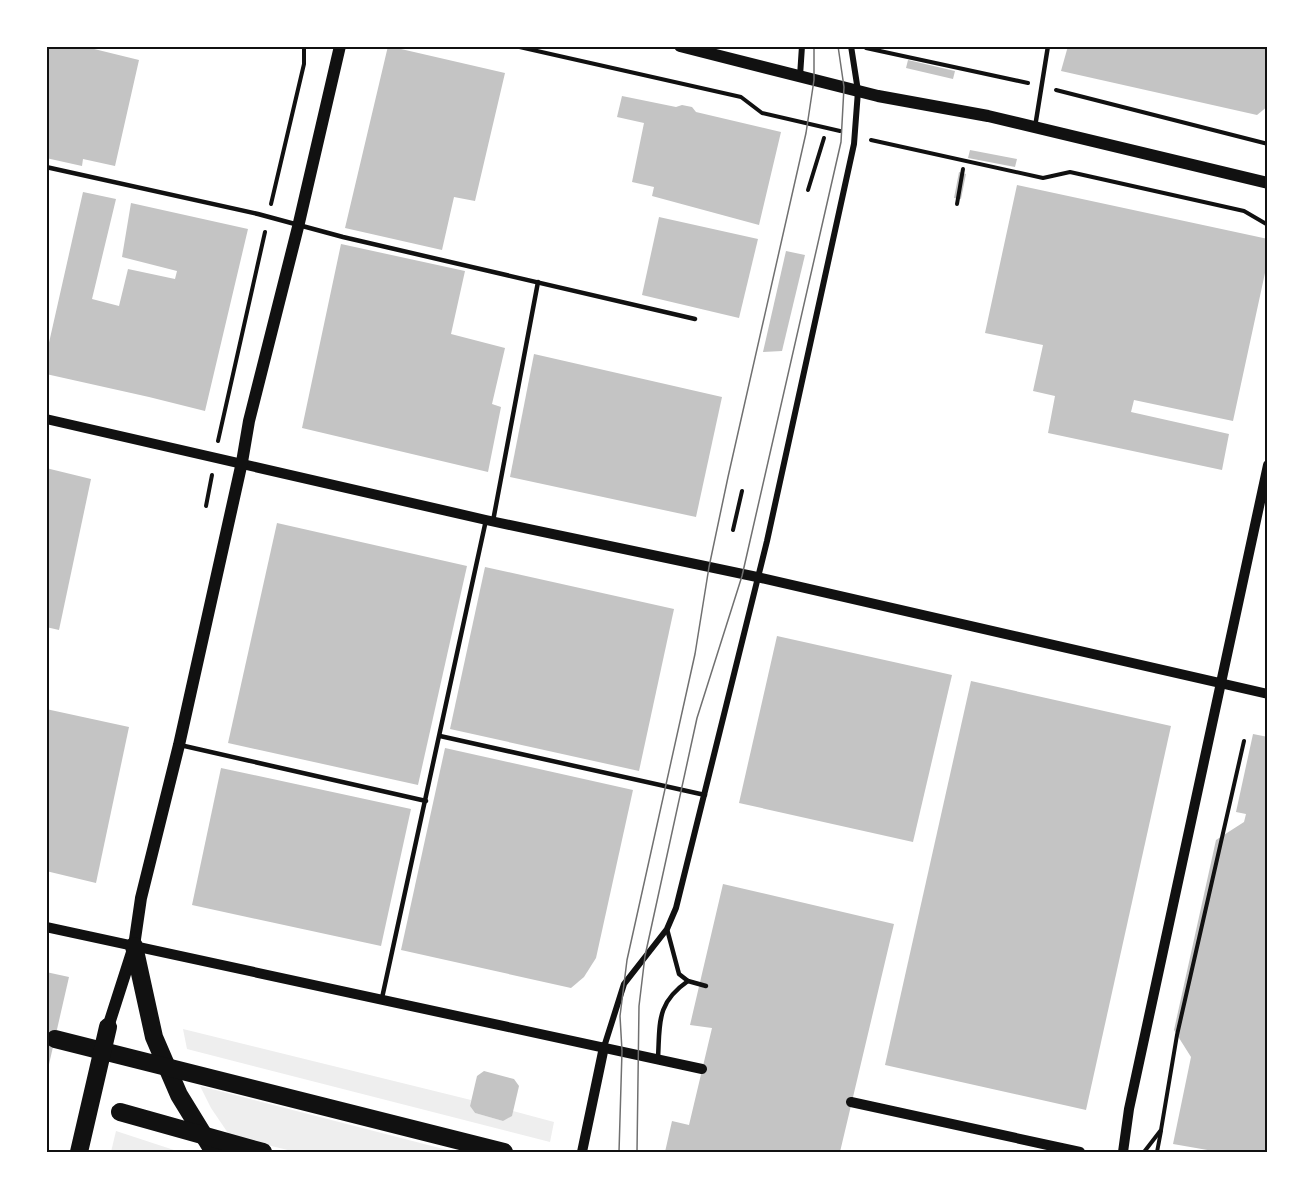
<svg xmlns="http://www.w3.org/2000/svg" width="1314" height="1199" font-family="Arial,sans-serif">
  <rect width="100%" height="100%" fill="#fff"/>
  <!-- green -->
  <g fill="#eee">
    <path d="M183 1029 471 1100 470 1106 475 1113 503 1121 513 1111 554 1122 550 1142 187 1049Z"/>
    <path d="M200 1086 455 1152H296L230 1136 211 1108Z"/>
    <path d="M116 1131 174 1150 175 1152H111Z"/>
  </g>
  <!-- building -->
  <g fill="#c4c4c4">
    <path d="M46 46H82L139 60 115 166 83 159 82 166 46 158Z"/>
    <path d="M388 46 505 73 475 201 454 197 442 250 345 228Z"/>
    <path d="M1068 46H1268V106L1257 115 1061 71Z"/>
    <path d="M908 60 955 71 953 79 906 68Z"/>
    <path d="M622 96 676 107 682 105 692 107 696 112 781 132 759 225 652 196 654 187 632 182 644 123 617 117Z"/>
    <path d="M970 150 1017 159 1015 167 968 158Z"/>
    <path d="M959 172 966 174 961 199 954 198Z"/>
    <path d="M1017 185 1268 239V259L1233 421 1134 400 1131 412 1229 434 1222 470 1048 433 1055 396 1033 391 1043 345 985 333Z"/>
    <path d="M83 192 116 199 92 299 119 306 128 269 175 279 177 271 122 257 131 203 248 229 205 411 149 397 46 374V356Z"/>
    <path d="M659 217 758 239 739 318 642 295Z"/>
    <path d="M341 244 465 271 451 334 505 348 492 404 501 407 488 472 302 428Z"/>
    <path d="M786 251 805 255 782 351 763 352Z"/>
    <path d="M534 354 722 397 696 517 510 477Z"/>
    <path d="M46 468 91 479 59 630 46 627Z"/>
    <path d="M277 523 467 566 418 785 228 743Z"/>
    <path d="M485 567 674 609 639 771 450 729Z"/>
    <path d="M777 636 952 675 913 842 739 803Z"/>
    <path d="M971 681 1171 726 1086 1110 885 1065Z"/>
    <path d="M46 709 129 727 96 883 46 871Z"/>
    <path d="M1253 734 1268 737V1152H1219L1173 1144 1191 1057 1174 1030 1216 840 1244 822 1246 814 1236 812Z"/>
    <path d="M445 748 633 790 596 958 584 977 571 988 401 950Z"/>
    <path d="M221 768 411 809 381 946 192 905Z"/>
    <path d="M723 884 894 924 840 1152H665L672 1121 689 1125 712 1028 690 1025Z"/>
    <path d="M46 972 69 977 47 1073H46Z"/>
    <path d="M484 1071 514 1079 519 1086 512 1116 503 1121 475 1113 470 1106 477 1076Z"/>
  </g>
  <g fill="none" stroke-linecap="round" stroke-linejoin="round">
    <!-- path -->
    <g stroke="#111" stroke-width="4">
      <path d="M515 46 741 97 762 113 840 131"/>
      <path d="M866 48 1028 83"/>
      <path d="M1056 90 1268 144"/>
      <path d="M871 140 1043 178 1070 172 1244 211 1268 225"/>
      <path d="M808 190 824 138"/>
      <path d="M271 204 304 64V46"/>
      <path d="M957 204 963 169"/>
      <path d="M218 441 265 232"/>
      <path d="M206 506 212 475"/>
      <path d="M733 530 742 491"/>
      <path d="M1144 1152 1161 1130 1177 1035 1244 741"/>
      <path d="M1157 1152 1161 1131"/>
    </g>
    <!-- service -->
    <g stroke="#111" stroke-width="4.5">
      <path d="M1035 127 1048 46"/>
      <path d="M46 167 258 214 343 237 695 319"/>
      <path d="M493 521 538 282"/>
      <path d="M440 736 705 795"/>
      <path d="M180 745 426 801"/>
      <path d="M667 929 679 974 688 981 706 986"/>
      <path d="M382 998 486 520"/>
      <path d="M658 1058C660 1023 656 1003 688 981"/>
    </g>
    <!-- minor -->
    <g stroke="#111" stroke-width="6">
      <path d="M800 76 802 46"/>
      <path d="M604 1047 624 984 667 929 676 908 767 541 854 144 858 91 851 46"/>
    </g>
    <!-- tertiary -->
    <g stroke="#111" stroke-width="10">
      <path d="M46 419 486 520 757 577 1268 694"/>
      <path d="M46 927 702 1069"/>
      <path d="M851 1102 1080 1152"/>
      <path d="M582 1152 604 1047"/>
      <path d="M1123 1152 1129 1109 1268 465"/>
    </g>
    <!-- secondary -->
    <g stroke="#111" stroke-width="12">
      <path d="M680 46 878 96 988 116 1268 183"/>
      <path d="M108 1027 134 946 141 898 179 745 242 462 249 421 298 227 340 46"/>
    </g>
    <!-- motorway -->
    <g stroke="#111" stroke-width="18">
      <path d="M134 946 154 1037 179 1095 214 1152"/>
      <path d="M55 1039 504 1152"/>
      <path d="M120 1112 263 1152"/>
      <path d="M79 1152 108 1027"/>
    </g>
    <!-- tram -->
    <g stroke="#707070" stroke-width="1.5">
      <path d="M619 1152 622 1051 620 1016 627 960 695 654 709 567 728 477 806 133 814 80V46"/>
      <path d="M637 1152 639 1006 645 956 697 718 742 576 841 142 844 87 838 46"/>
    </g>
  </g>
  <!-- border -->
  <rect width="1314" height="1199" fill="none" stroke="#ffffff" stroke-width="96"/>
  <rect x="48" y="48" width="1218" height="1103" fill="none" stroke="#111" stroke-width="2"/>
</svg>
